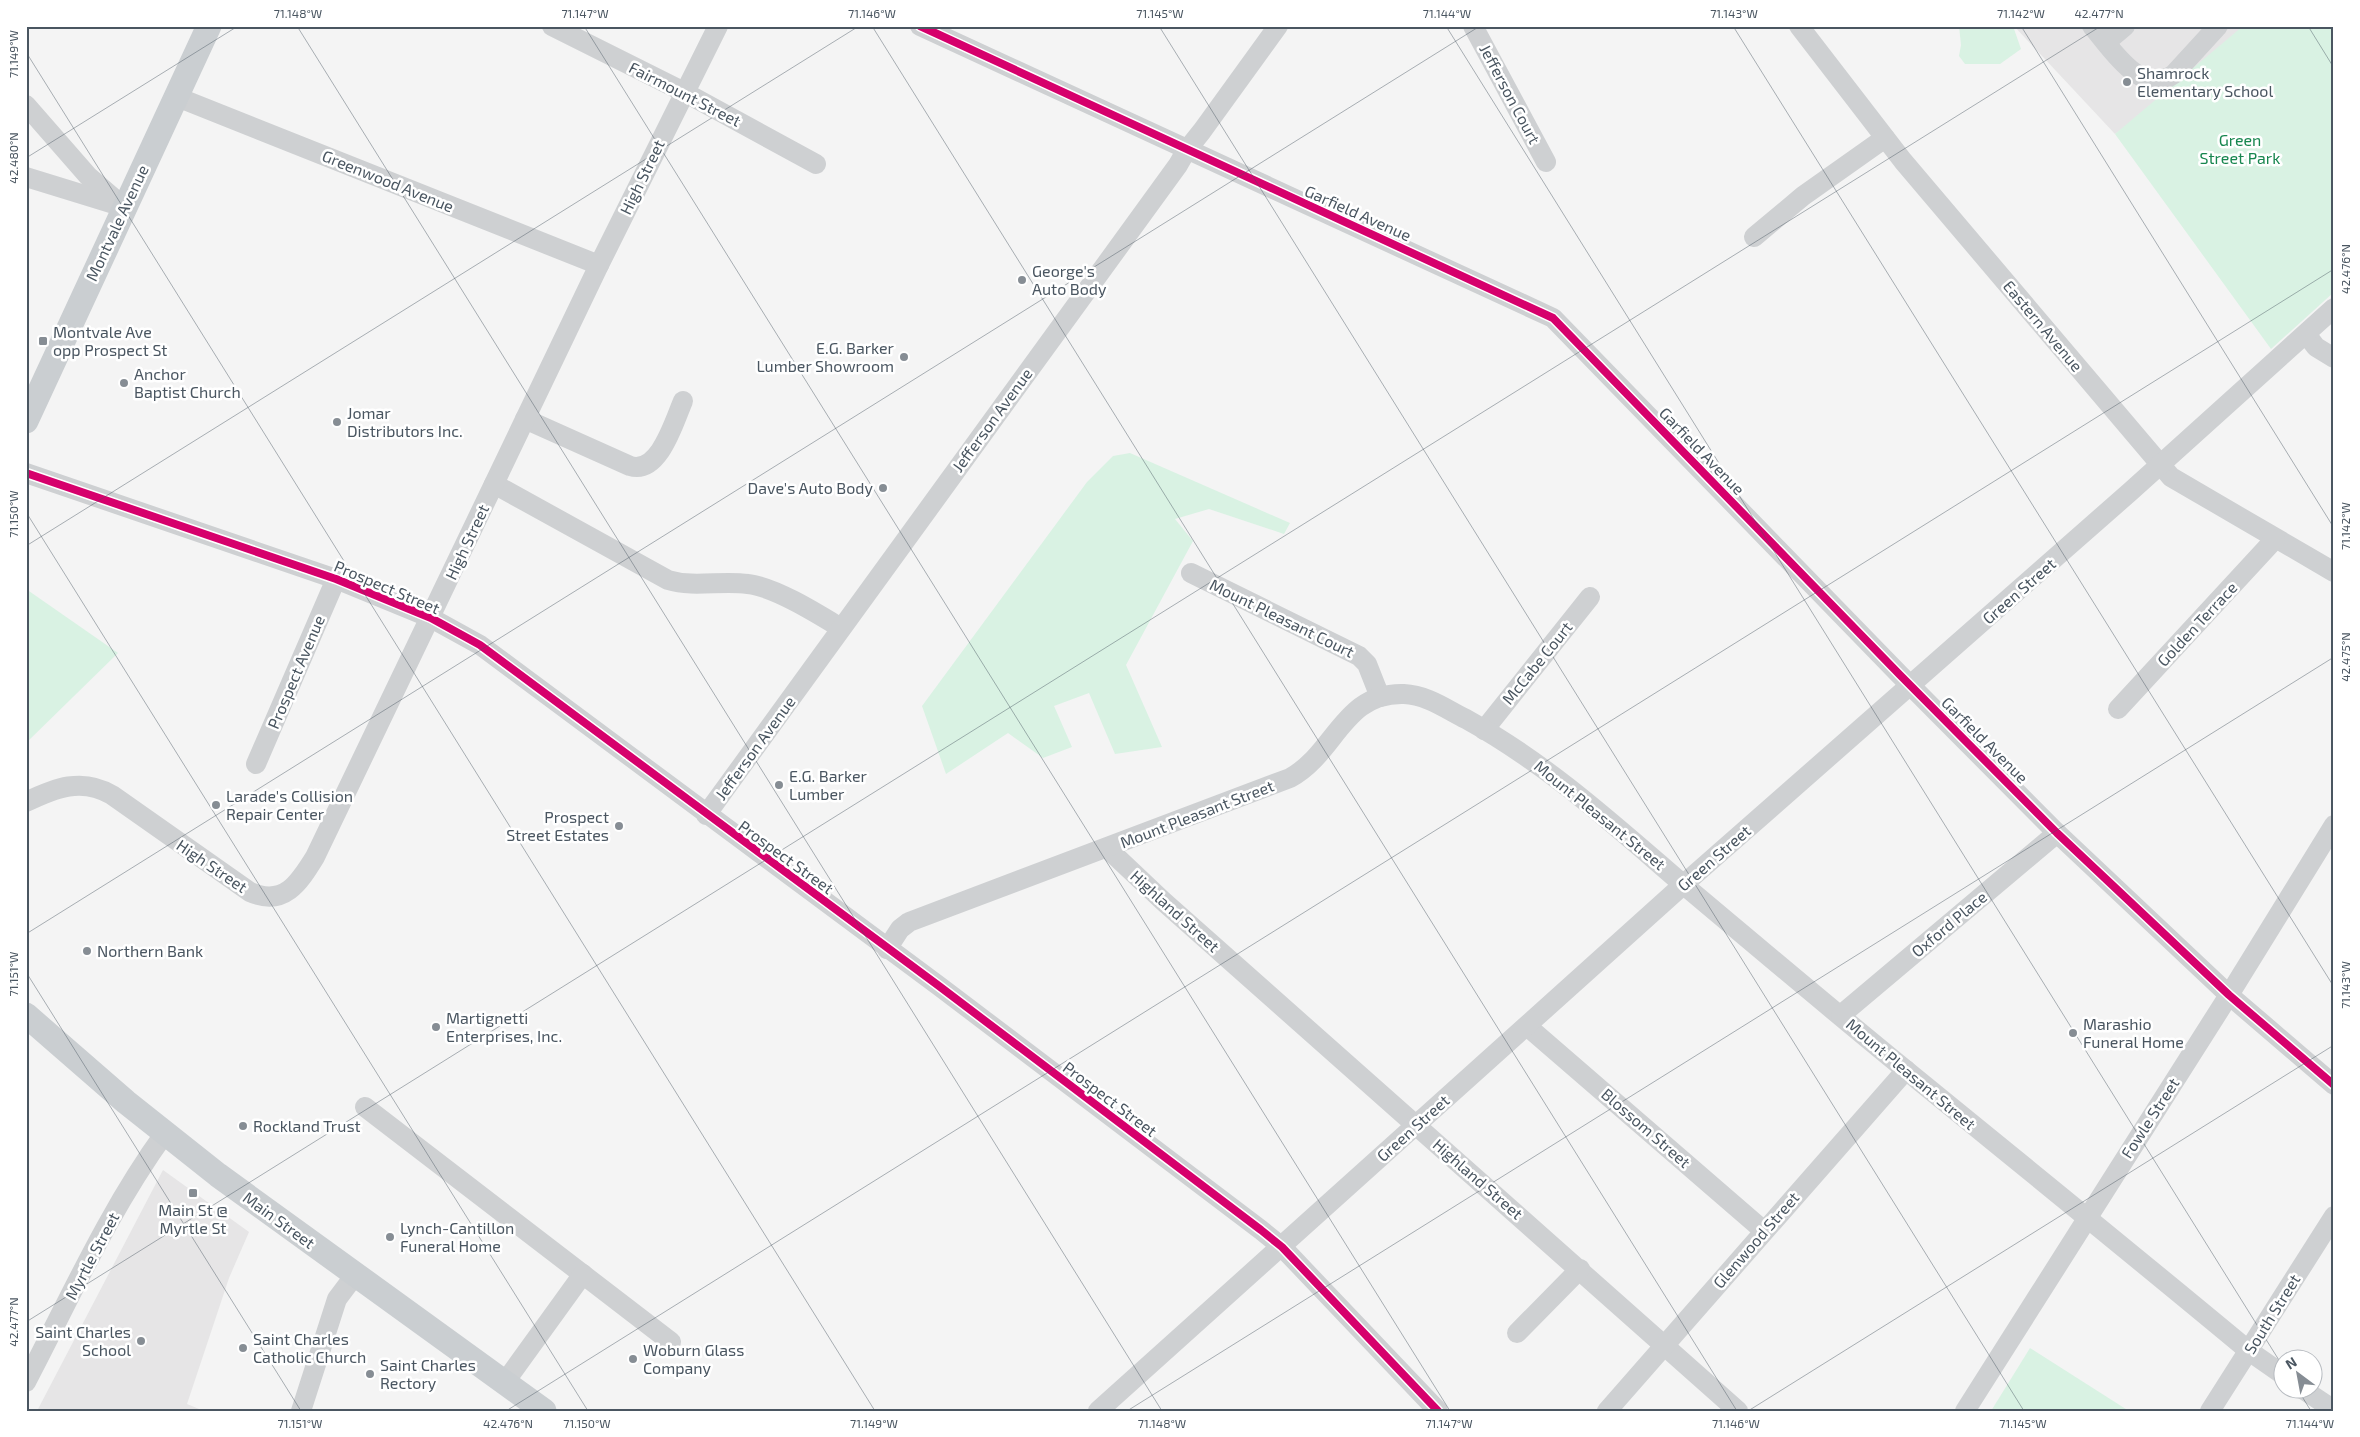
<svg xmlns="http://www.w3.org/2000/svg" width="2360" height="1437" font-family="'Exo 2',sans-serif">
  <rect width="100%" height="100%" fill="#f4f4f4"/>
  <!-- education -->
  <g fill="#e6e5e6">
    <path d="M2014 26H2265L2115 134Z"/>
    <path d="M163 1170 249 1232 229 1278 187 1404 204 1411H37Z"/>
  </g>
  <!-- green -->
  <g fill="#d9f2e3">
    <path d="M1959 26H2013L2021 49 2000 64H1965L1959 56 1961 45Z"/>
    <path d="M2243 26H2334V292L2271 349 2115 134Z"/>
    <path d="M1130 453 1290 523 1284 534 1209 509 1175 519 1193 541 1126 665 1162 747 1115 754 1089 693 1054 706 1072 747 1043 758 1008 733 946 774 922 706 1087 482 1113 456Z"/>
    <path d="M26 589 118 653 26 743Z"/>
    <path d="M2030 1348 2129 1411H1991Z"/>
  </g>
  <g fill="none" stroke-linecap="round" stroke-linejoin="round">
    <!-- minor -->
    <g stroke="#ced0d2" stroke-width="20">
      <path d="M552 26 684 92 816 164"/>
      <path d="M920 26 1553 318 1900 675 2057 833 2229 995 2334 1085"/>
      <path d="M1473 26 1546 162"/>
      <path d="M1799 26 1903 161 2171 477 2334 572"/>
      <path d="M2092 26C2111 48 2141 98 2174 74L2218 26"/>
      <path d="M2106 42 2125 26"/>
      <path d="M177 97 599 265"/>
      <path d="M26 105 88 176 124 207"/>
      <path d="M26 177 117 205"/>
      <path d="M1754 237 1803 196 1885 138"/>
      <path d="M2306 334 2316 347 2334 358"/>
      <path d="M525 419 630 466C659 475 674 422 683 401"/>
      <path d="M26 473 336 579 431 618 480 645 939 986 1261 1230 1282 1247 1438 1411"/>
      <path d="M494 484 668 580C695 588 721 580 748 584 775 587 818 614 841 628"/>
      <path d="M1191 573 1359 656 1367 664 1380 697"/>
      <path d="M2118 709 2275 539"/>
      <path d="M1484 730 1590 597"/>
      <path d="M256 764 336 579"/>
      <path d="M26 802C55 788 82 777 112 795L250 892C284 907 299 883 315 857L599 265 718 26"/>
      <path d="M706 815 1178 165 1186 151 1202 131 1278 26"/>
      <path d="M1107 848 1163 901 1738 1411"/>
      <path d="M887 949 900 929 909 922 1290 778C1336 753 1343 692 1404 694 1427 695 1446 709 1466 719 1549 765 1614 825 1685 886 1759 948 1832 1010 1907 1071 2021 1164 2136 1257 2249 1351L2282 1374"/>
      <path d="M1841 1015 2057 833"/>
      <path d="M1527 1026 1764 1231"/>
      <path d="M365 1107 671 1342"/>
      <path d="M1517 1333 1580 1269"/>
      <path d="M26 1382C70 1298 109 1210 165 1133"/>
      <path d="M505 1382 583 1274"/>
      <path d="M2304 1390 2334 1410"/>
      <path d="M301 1411 337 1299 355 1275"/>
      <path d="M1098 1411 1684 884 2131 491 2334 308"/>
      <path d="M1607 1411 1906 1070"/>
      <path d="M1965 1411 2229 995 2334 825"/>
      <path d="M2210 1411 2334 1216"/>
    </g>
    <!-- major -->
    <g stroke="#caced1" stroke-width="25">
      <path d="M26 421 209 26"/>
      <path d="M26 1015 126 1102 218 1175 544 1411"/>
    </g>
    <!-- cycleway casing -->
    <g stroke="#fff" stroke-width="11">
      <g id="cycleway">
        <path d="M920 26 1553 318 1900 675 2057 833 2229 995 2334 1085"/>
        <path d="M26 473 336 579 431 618 480 645 939 986 1261 1230 1282 1247 1438 1411"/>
      </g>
    </g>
    <!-- cycleway -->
    <use href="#cycleway" stroke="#d6006c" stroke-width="8"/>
  </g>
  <!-- ticks -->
  <path fill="none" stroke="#4a5661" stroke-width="1" stroke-opacity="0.45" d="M297 26 1162 1411M584 26 1450 1411M872 26 1737 1411M1159 26 2024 1411M1446 26 2282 1365M1733 26 2334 987M2021 26 2334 528M2308 26 2334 68M26 52 875 1411M26 158 238 26M26 512 588 1411M26 546 859 26M26 934 1480 26M26 972 301 1411M26 1322 2101 26M2298 1390 2311 1411M506 1411 2334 269M1127 1411 2334 657M1748 1411 2334 1045"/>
  <!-- markers -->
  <g fill="#868d94" stroke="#fff" stroke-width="2">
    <circle cx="2127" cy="82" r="5"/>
    <circle cx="1022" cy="280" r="5"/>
    <rect x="38" y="336" width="10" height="10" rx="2.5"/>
    <circle cx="904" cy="357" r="5"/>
    <circle cx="124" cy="383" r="5"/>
    <circle cx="337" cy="422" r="5"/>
    <circle cx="883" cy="488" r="5"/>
    <circle cx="779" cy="785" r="5"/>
    <circle cx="216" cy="805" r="5"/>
    <circle cx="619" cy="826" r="5"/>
    <circle cx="87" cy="951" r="5"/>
    <circle cx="436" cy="1027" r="5"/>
    <circle cx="2073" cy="1033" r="5"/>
    <circle cx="243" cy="1126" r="5"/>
    <rect x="188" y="1188" width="10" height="10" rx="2.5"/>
    <circle cx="390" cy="1237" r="5"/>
    <circle cx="141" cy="1341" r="5"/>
    <circle cx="243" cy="1348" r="5"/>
    <circle cx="633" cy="1359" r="5"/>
    <circle cx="370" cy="1374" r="5"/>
  </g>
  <g text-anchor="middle" stroke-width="5" stroke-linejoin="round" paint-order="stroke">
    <!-- poi labels -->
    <g font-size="16" fill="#4a5661" stroke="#fff" text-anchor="start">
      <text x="2137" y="79">Shamrock<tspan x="2137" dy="18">Elementary School</tspan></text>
      <text x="1032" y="277">George's<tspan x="1032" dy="18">Auto Body</tspan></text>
      <text x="53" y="338">Montvale Ave<tspan x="53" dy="18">opp Prospect St</tspan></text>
      <text x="894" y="354" text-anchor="end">E.G. Barker<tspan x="894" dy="18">Lumber Showroom</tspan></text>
      <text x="134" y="380">Anchor<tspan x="134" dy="18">Baptist Church</tspan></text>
      <text x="347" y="419">Jomar<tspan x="347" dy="18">Distributors Inc.</tspan></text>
      <text x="873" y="494" text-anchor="end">Dave's Auto Body</text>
      <text x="789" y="782">E.G. Barker<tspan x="789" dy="18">Lumber</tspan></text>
      <text x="226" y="802">Larade's Collision<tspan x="226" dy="18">Repair Center</tspan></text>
      <text x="609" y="823" text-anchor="end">Prospect<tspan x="609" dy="18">Street Estates</tspan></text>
      <text x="97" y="957">Northern Bank</text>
      <text x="446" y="1024">Martignetti<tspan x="446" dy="18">Enterprises, Inc.</tspan></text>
      <text x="2083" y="1030">Marashio<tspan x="2083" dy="18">Funeral Home</tspan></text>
      <text x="253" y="1132">Rockland Trust</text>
      <text x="193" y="1216" text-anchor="middle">Main St @<tspan x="193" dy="18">Myrtle St</tspan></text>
      <text x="400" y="1234">Lynch-Cantillon<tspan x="400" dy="18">Funeral Home</tspan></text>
      <text x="131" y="1338" text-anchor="end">Saint Charles<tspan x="131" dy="18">School</tspan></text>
      <text x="253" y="1345">Saint Charles<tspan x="253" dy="18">Catholic Church</tspan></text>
      <text x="643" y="1356">Woburn Glass<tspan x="643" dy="18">Company</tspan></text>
      <text x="380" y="1371">Saint Charles<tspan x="380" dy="18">Rectory</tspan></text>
    </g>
    <!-- street labels -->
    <g font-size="16" fill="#4a5661" stroke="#fff">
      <text transform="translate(685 94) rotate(27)" y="6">Fairmount Street</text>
      <text transform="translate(1510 94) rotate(62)" y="6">Jefferson Court</text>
      <text transform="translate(642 177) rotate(-64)" y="6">High Street</text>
      <text transform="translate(388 181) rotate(22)" y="6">Greenwood Avenue</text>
      <text transform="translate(1358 213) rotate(24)" y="6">Garfield Avenue</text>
      <text transform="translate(117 223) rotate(-65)" y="6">Montvale Avenue</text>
      <text transform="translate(2043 326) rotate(50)" y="6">Eastern Avenue</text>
      <text transform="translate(992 420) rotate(-54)" y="6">Jefferson Avenue</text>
      <text transform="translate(1702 451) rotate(46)" y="6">Garfield Avenue</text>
      <text transform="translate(467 542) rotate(-65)" y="6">High Street</text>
      <text transform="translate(387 587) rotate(23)" y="6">Prospect Street</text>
      <text transform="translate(2019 591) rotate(-41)" y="6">Green Street</text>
      <text transform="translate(1282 618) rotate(26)" y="6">Mount Pleasant Court</text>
      <text transform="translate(2197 624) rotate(-47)" y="6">Golden Terrace</text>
      <text transform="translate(1537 663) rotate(-51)" y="6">McCabe Court</text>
      <text transform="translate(296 672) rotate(-67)" y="6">Prospect Avenue</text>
      <text transform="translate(1985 740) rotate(45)" y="6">Garfield Avenue</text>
      <text transform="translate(755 748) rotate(-54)" y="6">Jefferson Avenue</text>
      <text transform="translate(1197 814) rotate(-21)" y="6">Mount Pleasant Street</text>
      <text transform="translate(1600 815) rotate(39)" y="6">Mount Pleasant Street</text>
      <text transform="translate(786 857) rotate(36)" y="6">Prospect Street</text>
      <text transform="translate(1714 858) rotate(-41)" y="6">Green Street</text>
      <text transform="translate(212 866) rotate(34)" y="6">High Street</text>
      <text transform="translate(1175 911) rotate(42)" y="6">Highland Street</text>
      <text transform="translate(1949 924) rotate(-40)" y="6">Oxford Place</text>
      <text transform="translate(1911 1074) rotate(40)" y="6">Mount Pleasant Street</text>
      <text transform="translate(1110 1099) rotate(37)" y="6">Prospect Street</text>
      <text transform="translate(2150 1118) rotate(-57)" y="6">Fowle Street</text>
      <text transform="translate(1413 1128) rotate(-42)" y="6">Green Street</text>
      <text transform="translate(1646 1128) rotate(41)" y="6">Blossom Street</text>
      <text transform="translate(1478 1179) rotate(41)" y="6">Highland Street</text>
      <text transform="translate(279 1220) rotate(36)" y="6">Main Street</text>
      <text transform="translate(1756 1240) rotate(-49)" y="6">Glenwood Street</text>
      <text transform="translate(92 1256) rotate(-62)" y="6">Myrtle Street</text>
      <text transform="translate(2272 1314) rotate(-58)" y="6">South Street</text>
    </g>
    <!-- park labels -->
    <g font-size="16" fill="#17864f" stroke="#fff">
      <text x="2240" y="146">Green<tspan x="2240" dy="18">Street Park</tspan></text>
    </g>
  </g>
  <!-- border -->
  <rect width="2360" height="1437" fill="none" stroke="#ffffff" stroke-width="55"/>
  <!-- north arrow -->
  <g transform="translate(2298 1374) rotate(328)"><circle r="24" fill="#ffffff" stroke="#b7bbc0"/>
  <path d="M0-4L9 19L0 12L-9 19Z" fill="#868d94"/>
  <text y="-8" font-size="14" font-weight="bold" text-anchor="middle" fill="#4a5661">N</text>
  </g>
  <rect x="28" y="28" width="2304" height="1382" fill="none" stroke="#4a5661" stroke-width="2"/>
  <g font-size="12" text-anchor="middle" fill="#4a5661">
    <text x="298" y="18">71.148°W</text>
    <text x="585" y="18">71.147°W</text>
    <text x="872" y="18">71.146°W</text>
    <text x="1160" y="18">71.145°W</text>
    <text x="1447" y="18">71.144°W</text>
    <text x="1734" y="18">71.143°W</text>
    <text x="2021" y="18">71.142°W</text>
    <text x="2099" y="18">42.477°N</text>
    <text transform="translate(14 54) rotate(-90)" y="4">71.149°W</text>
    <text transform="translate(14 158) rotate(-90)" y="4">42.480°N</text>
    <text transform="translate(2346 269) rotate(-90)" y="4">42.476°N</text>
    <text transform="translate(14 514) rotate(-90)" y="4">71.150°W</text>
    <text transform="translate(2346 526) rotate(-90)" y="4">71.142°W</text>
    <text transform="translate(2346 657) rotate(-90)" y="4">42.475°N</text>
    <text transform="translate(14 974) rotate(-90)" y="4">71.151°W</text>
    <text transform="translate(2346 985) rotate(-90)" y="4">71.143°W</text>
    <text transform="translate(14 1322) rotate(-90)" y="4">42.477°N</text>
    <text x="300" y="1428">71.151°W</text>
    <text x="508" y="1428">42.476°N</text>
    <text x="587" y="1428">71.150°W</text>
    <text x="874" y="1428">71.149°W</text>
    <text x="1162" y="1428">71.148°W</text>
    <text x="1449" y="1428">71.147°W</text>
    <text x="1736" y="1428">71.146°W</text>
    <text x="2023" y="1428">71.145°W</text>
    <text x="2310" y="1428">71.144°W</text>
  </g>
</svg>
